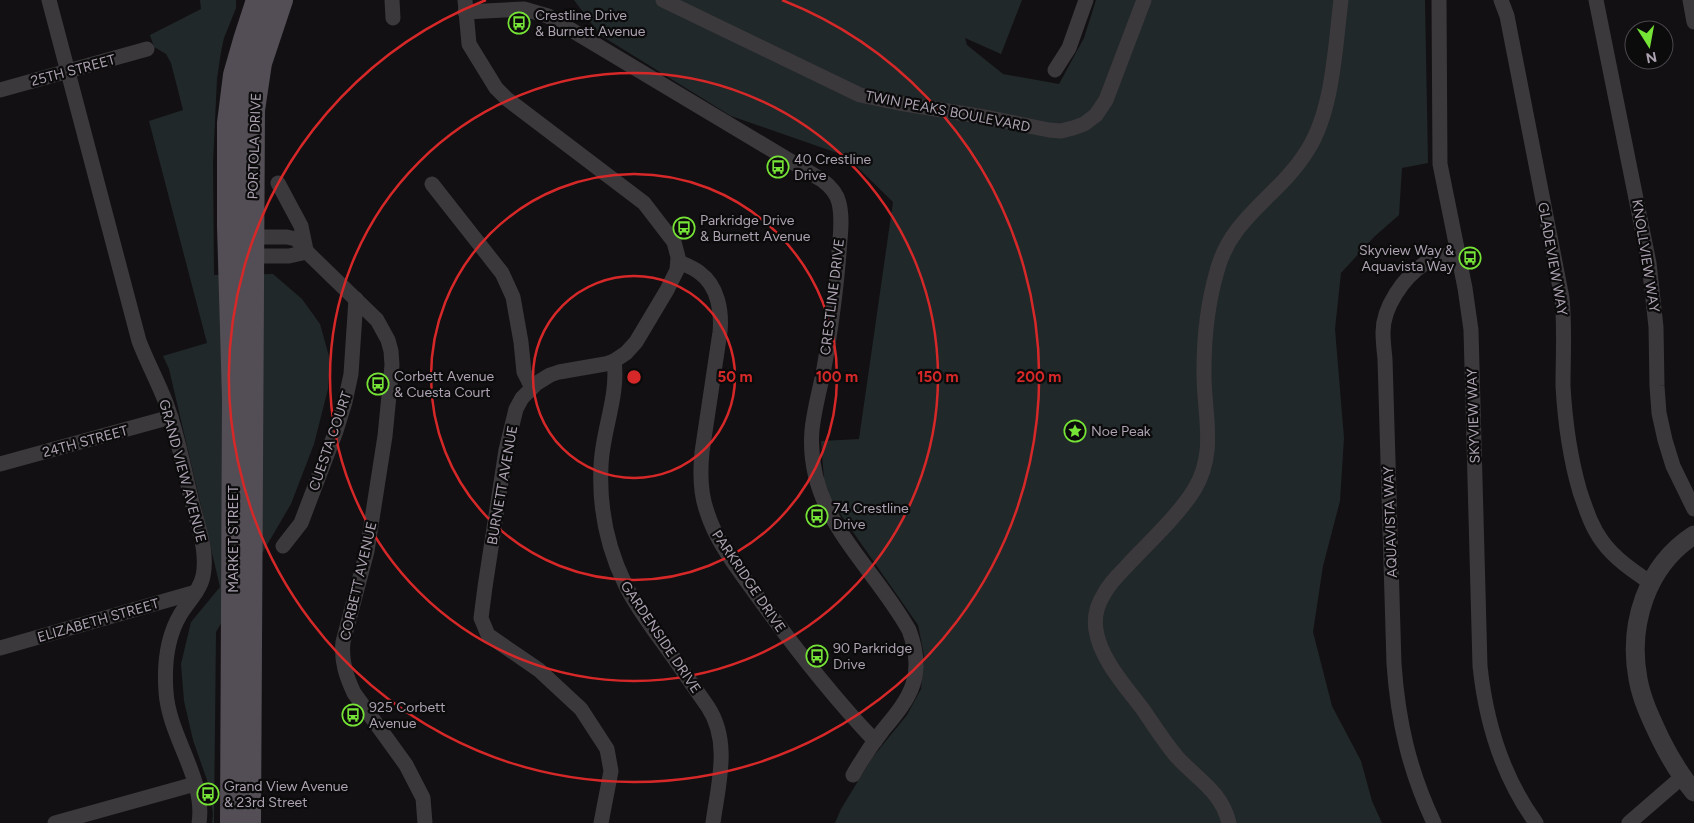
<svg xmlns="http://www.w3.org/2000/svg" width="1694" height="823" font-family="Figtree,sans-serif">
  <rect width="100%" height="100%" fill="#121012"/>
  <!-- green -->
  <g fill="#212829">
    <path d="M200 0H236V8L224 38 221 52 217 79 213 163 214 275 273 274 302 299 320 324 330 360 328 389 314 444 291 504 216 632 214 823H212L213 814 208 783 193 740 184 701 181 664 191 622 220 587 169 369 163 356 207 343 149 121 183 110 171 63 166 54 154 47 150 35 201 9Z"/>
    <path d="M574 0H1022L1001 54 965 38 967 45 1003 74 1059 84 1084 38 1096 0H1425L1428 163 1402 168 1399 215 1374 237 1341 273 1335 329 1344 438 1340 501 1323 566 1313 632 1332 706 1361 761 1372 801 1382 823H835L841 809 872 758 907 715 921 689 924 655 918 625 825 492 821 441 859 439 893 202 846 156 731 116 600 35Z"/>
  </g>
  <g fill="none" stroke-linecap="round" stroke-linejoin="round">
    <!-- minor -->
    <g stroke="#3c393d" stroke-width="15">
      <path d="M49 0 139 341C147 362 158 382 166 403 178 435 184 470 192 502 198 527 208 551 203 576 200 591 187 603 180 615 166 639 164 665 166 692 169 737 206 779 199 823"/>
      <path d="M392 0 393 18"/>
      <path d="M465 0 469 44 496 88 507 99 644 203 674 242 678 257 677 270 667 290 636 342 626 353 614 361 605 364 559 372 550 375 537 383 522 398 516 409 506 450 485 587 481 618 488 635 539 670 581 709 607 749 611 771 601 823"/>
      <path d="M663 0 860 95 899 103 990 118 1049 130 1061 131 1073 128 1084 124 1096 115 1106 100 1144 0"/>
      <path d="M1439 0 1440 164 1465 288 1471 330 1480 666C1486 723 1502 776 1536 823"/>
      <path d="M1501 0 1507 16 1562 298C1565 328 1563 357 1563 386 1565 421 1570 458 1580 492 1586 509 1591 526 1602 541 1614 558 1633 571 1651 583"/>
      <path d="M1596 0 1649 263 1656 327 1657 386 1659 413 1665 440 1673 466 1694 509"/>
      <path d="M1690 0 1694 22"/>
      <path d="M465 12 524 9 548 16 822 180C830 186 837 193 839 203 843 219 840 237 839 253 836 293 830 334 823 374 819 392 814 411 812 430 805 515 871 562 909 630 926 675 911 697 883 730 872 744 862 759 853 775"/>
      <path d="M1055 70 1069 48 1086 0"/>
      <path d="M0 90 147 49"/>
      <path d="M278 183 301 226 306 250"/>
      <path d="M432 184 502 273 513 297 521 342 524 372 532 388"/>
      <path d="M244 237H287L296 239 307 252 377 320 388 340 391 351 392 365 385 436 367 551 343 642C341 661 346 676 354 693L406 765 423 798 425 823"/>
      <path d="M244 256H289L307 252"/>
      <path d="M679 262C686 265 694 268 700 273 718 286 722 312 720 332L702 452C700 472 700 493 707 512 717 544 739 570 758 597 794 647 832 696 875 741"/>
      <path d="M614 361C619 396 602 431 601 466 599 507 607 547 625 584 634 603 646 619 658 636 675 659 691 683 708 707 731 742 718 785 713 823"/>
      <path d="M0 464 171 417"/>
      <path d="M283 546 301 523 336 431 345 402 351 374 356 299"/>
      <path d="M0 648 196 592"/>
      <path d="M55 823 195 784"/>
      <path d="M1229 823C1221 791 1198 780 1177 757 1165 743 1155 727 1144 711 1127 688 1100 659 1096 630 1094 618 1097 605 1104 594 1109 584 1117 576 1125 568 1146 545 1178 516 1194 490 1218 451 1203 412 1204 370 1204 337 1208 302 1217 271 1231 217 1279 196 1307 151 1333 111 1335 48 1341 0"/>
      <path d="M1434 823C1409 770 1398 721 1394 664L1385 359C1384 350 1383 341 1383 332 1383 307 1404 277 1424 264 1433 257 1446 255 1457 253"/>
      <path d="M1629 823 1682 777"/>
    </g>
    <!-- tertiary -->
    <path stroke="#3c393d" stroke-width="19" d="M1694 535C1646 566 1628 625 1638 679 1642 701 1652 721 1661 740 1670 758 1681 776 1694 792"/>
    <!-- primary -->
    <g stroke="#534e55" stroke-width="24">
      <path d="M232 823 234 399 229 226V123L235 75 245 40 258 0"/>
      <path d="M249 823 253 110 260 63 281 0"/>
    </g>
  </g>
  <!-- distance rings -->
  <g fill="none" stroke="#d62828" stroke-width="2.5">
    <circle cx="634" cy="377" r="101"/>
    <circle cx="634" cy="377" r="203"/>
    <circle cx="634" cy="377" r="304"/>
    <path d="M782 0A405 405 0 1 1 486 0"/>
  </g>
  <!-- icons -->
  <defs>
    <g id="bus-ring" transform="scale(1.125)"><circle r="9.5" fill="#0c0b0c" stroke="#76e436" stroke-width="1.5"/><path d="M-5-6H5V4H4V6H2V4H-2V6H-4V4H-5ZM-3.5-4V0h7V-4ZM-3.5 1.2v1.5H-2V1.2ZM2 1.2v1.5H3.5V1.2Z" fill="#76e436"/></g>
    <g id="sight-ring" transform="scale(1.125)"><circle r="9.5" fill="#0c0b0c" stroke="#76e436" stroke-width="1.5"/><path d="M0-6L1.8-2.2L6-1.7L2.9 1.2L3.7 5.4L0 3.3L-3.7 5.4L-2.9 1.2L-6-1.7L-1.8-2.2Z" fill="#76e436"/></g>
  </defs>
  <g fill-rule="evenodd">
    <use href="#bus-ring" x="519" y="23"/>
    <use href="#bus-ring" x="778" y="167"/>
    <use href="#bus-ring" x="684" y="228"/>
    <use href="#bus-ring" x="1470" y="258"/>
    <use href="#bus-ring" x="378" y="384"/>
    <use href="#sight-ring" x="1075" y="431"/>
    <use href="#bus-ring" x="817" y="516"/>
    <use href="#bus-ring" x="817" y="656"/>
    <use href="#bus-ring" x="353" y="715"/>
    <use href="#bus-ring" x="208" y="794"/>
  </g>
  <g text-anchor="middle" stroke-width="4.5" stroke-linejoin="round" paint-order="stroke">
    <!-- poi labels -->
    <g font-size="14" fill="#aca2b1" stroke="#0c0b0c" text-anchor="start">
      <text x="535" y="20">Crestline Drive<tspan x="535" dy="16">&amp; Burnett Avenue</tspan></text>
      <text x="794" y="164">40 Crestline<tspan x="794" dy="16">Drive</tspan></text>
      <text x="700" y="225">Parkridge Drive<tspan x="700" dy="16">&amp; Burnett Avenue</tspan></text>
      <text x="1454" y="255" text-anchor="end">Skyview Way &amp;<tspan x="1454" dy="16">Aquavista Way</tspan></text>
      <text x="394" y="381">Corbett Avenue<tspan x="394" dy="16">&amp; Cuesta Court</tspan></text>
      <text x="1091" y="436">Noe Peak</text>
      <text x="833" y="513">74 Crestline<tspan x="833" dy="16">Drive</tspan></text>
      <text x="833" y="653">90 Parkridge<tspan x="833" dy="16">Drive</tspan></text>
      <text x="369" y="712">925 Corbett<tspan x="369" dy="16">Avenue</tspan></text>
      <text x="224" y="791">Grand View Avenue<tspan x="224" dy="16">&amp; 23rd Street</tspan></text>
    </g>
    <!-- street labels -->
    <g font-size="14" fill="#aca2b1" stroke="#0c0b0c">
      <text transform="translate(73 70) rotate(-15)" y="5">25TH STREET</text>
      <text transform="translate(948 111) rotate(11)" y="5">TWIN PEAKS BOULEVARD</text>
      <text transform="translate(254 146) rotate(-88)" y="5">PORTOLA DRIVE</text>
      <text transform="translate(1646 256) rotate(81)" y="5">KNOLLVIEW WAY</text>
      <text transform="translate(1553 259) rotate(80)" y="5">GLADEVIEW WAY</text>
      <text transform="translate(832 297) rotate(-83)" y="5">CRESTLINE DRIVE</text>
      <text transform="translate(1473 416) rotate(-92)" y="5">SKYVIEW WAY</text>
      <text transform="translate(85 441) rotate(-15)" y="5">24TH STREET</text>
      <text transform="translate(330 441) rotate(-71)" y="5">CUESTA COURT</text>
      <text transform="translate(183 471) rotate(75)" y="5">GRAND VIEW AVENUE</text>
      <text transform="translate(502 485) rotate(-80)" y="5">BURNETT AVENUE</text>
      <text transform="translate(1390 522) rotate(-92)" y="5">AQUAVISTA WAY</text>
      <text transform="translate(233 539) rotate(-90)" y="5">MARKET STREET</text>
      <text transform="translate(358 581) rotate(-77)" y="5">CORBETT AVENUE</text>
      <text transform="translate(749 581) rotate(56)" y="5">PARKRIDGE DRIVE</text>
      <text transform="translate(98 620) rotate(-16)" y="5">ELIZABETH STREET</text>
      <text transform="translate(661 637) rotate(56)" y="5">GARDENSIDE DRIVE</text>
    </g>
  </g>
  <circle cx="634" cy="377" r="8" fill="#d62828" stroke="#0c0b0c" stroke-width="2.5"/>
  <g font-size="15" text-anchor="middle" font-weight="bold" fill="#d62828" stroke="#0c0b0c" stroke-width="4.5" stroke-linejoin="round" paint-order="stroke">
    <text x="735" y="382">50 m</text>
    <text x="837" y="382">100 m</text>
    <text x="938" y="382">150 m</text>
    <text x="1039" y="382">200 m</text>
  </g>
  <!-- north arrow -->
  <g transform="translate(1649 45) rotate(169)"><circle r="24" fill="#0c0b0c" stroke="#4c474e"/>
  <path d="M0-4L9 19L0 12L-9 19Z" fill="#76e436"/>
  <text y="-8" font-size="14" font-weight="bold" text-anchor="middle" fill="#aca2b1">N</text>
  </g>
</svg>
